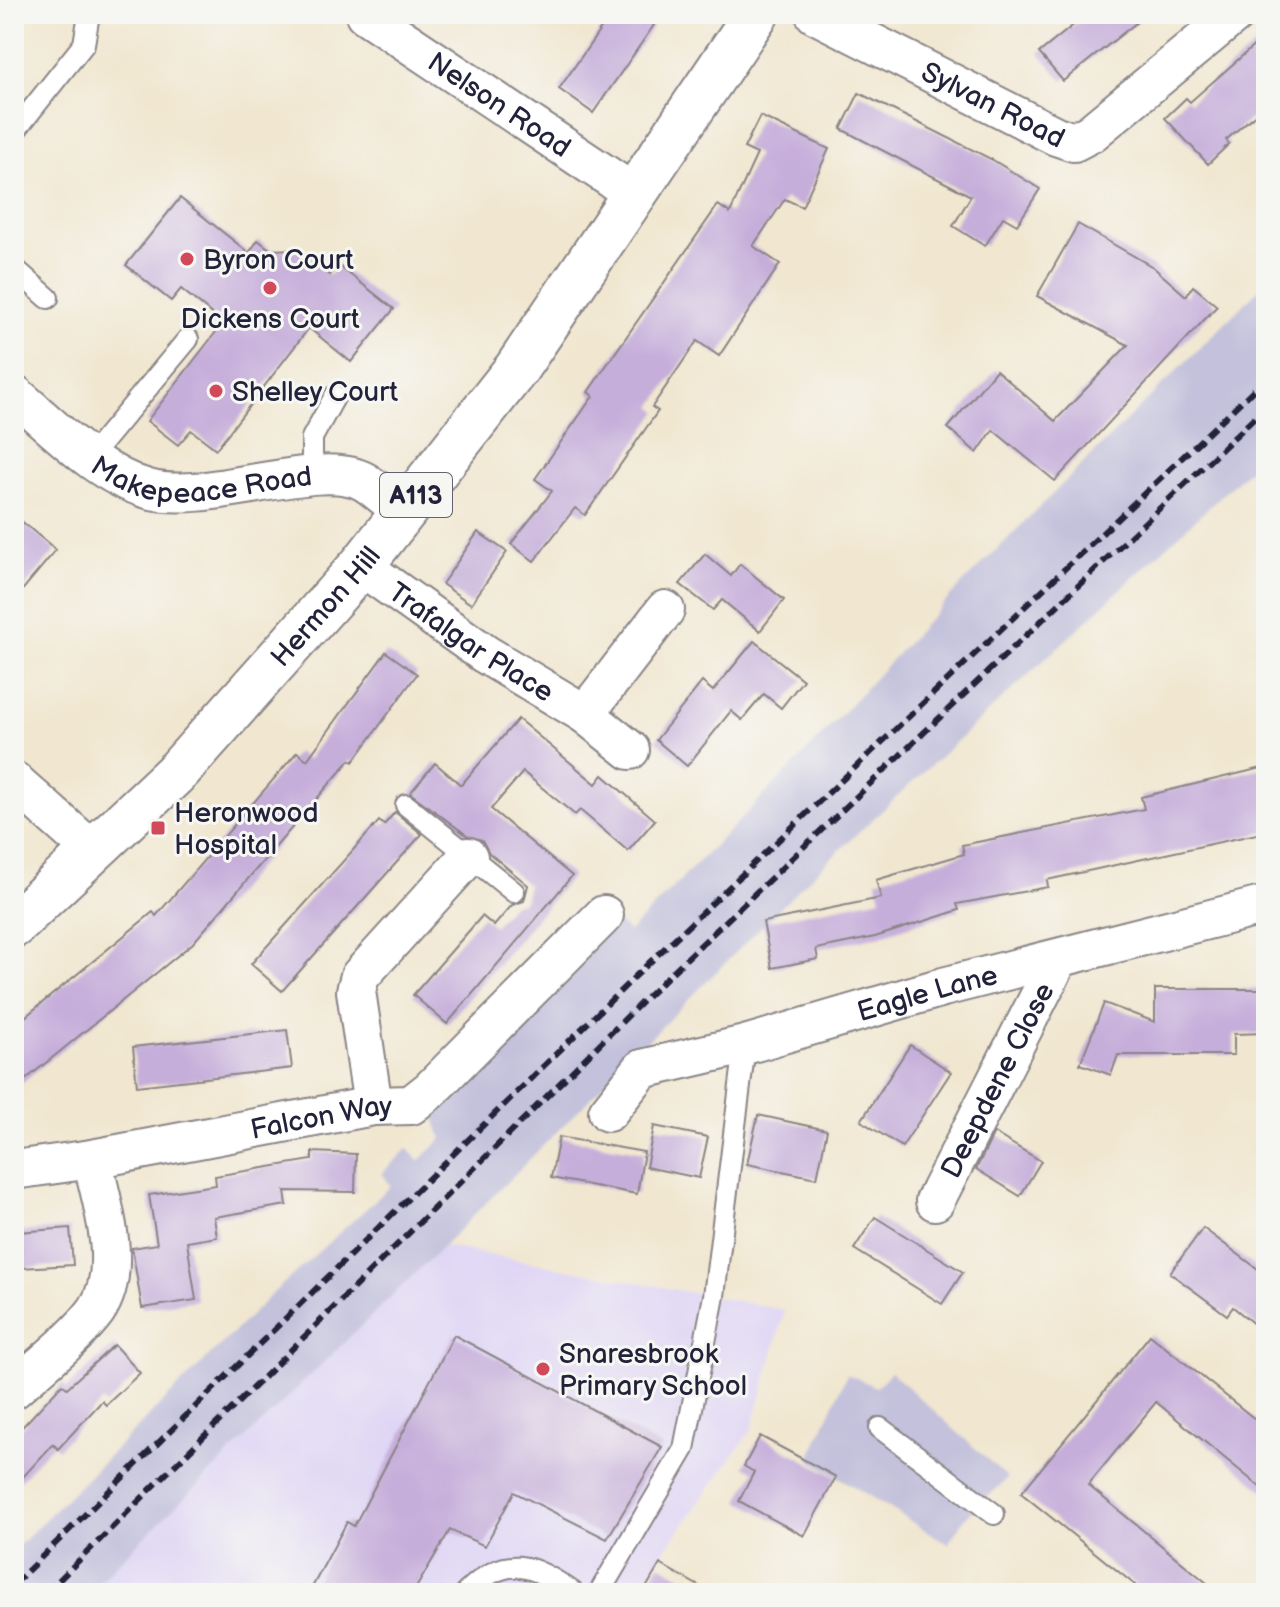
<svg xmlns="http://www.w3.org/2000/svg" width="1280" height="1607" font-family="'Balsamiq Sans',sans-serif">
  <rect width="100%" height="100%" fill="#f6f6f2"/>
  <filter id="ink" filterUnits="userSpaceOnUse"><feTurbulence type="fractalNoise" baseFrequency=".0125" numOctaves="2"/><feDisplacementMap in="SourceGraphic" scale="16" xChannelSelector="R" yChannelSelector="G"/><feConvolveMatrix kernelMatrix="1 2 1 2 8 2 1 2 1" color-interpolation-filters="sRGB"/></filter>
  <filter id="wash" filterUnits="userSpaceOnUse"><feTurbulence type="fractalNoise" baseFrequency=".006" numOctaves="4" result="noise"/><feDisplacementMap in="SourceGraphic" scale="32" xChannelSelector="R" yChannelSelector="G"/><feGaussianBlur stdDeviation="1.8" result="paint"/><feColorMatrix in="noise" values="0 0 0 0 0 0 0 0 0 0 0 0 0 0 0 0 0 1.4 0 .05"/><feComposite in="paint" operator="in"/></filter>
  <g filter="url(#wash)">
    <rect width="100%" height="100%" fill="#f1e7d0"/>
    <!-- built -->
    <path fill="#dfd5f5" d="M443 1246 785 1310 752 1429 634 1593H87Z"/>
    <!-- industrial -->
    <g fill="#c3c1db">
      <path d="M1266 282V454L815 873 443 1246 87 1593H14V1550L273 1293 391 1186 382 1173 408 1148 419 1161 443 1138 436 1125 434 1098 612 918 629 932 798 761 959 587Z"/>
      <path d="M891 1372 1008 1478 965 1518 948 1544 809 1459 847 1374 876 1387Z"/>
    </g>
    <g id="blocks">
      <!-- building -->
      <g fill="#c6aeda">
        <path d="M611 14H638L654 25 593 113 559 89Z"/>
        <path d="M1087 14H1147L1063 81 1039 53Z"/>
        <path d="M1266 35V105L1226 140 1229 144 1208 164 1165 118 1186 98 1190 102Z"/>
        <path d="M859 93 993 160 1040 189 1017 225 1003 217 985 246 953 226 971 196 841 129Z"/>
        <path d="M760 116 829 149 802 207 785 199 753 246 780 264 719 356 697 341 652 407 658 411 585 515 575 508 534 561 511 544 552 491 535 479 593 396 588 392 718 205 730 213 757 154 744 148Z"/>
        <path d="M180 198 249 253 258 240 271 250 297 249 330 275 338 265 394 309 351 362 309 328 216 449 191 430 178 445 147 421 223 323 181 289 171 301 126 265Z"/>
        <path d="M1078 224 1153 267 1186 296 1193 286 1217 306 1055 481 993 430 977 453 948 428 996 370 1055 421 1128 345 1037 296Z"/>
        <path d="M14 515 56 550 14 600Z"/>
        <path d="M478 532 507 552 471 604 442 584Z"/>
        <path d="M705 554 731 576 740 564 784 600 760 631 722 600 713 610 680 584Z"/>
        <path d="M754 641 803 680 781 708 764 694 742 720 731 711 687 766 656 740 702 682 713 691Z"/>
        <path d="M386 652 417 674 353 762 350 760 193 943 14 1089V1026L153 912 156 916 297 752 307 760Z"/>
        <path d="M518 719 596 784 603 775 655 820 628 851 580 810 575 815 523 772 491 809 572 876 447 1024 413 995 482 916 494 926 512 905 524 901 528 885 489 853 482 840 468 836 410 793 435 763 461 785Z"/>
        <path d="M1266 767V832L1047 880 1048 887 957 904 959 910 875 937 816 949 818 959 772 968 763 922 881 898 876 880 964 854 962 845 1144 809 1141 797Z"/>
        <path d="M395 812 422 834 282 991 251 964 379 821 384 825Z"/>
        <path d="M1155 989H1266V1033L1234 1034V1055H1118L1111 1075 1080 1064 1104 1003 1155 1022Z"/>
        <path d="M287 1030 292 1068 137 1086 133 1047Z"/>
        <path d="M910 1045 951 1072 902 1147 861 1121Z"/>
        <path d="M758 1115 827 1130 817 1178 747 1164Z"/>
        <path d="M654 1126 708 1137 699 1178 646 1167Z"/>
        <path d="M994 1133 1041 1161 1020 1196 976 1169Z"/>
        <path d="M559 1137 644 1152 637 1194 551 1178Z"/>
        <path d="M312 1152 356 1154 355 1192 285 1191 287 1205 214 1217 217 1237 187 1242 196 1300 142 1308 132 1248 157 1244 149 1195 216 1185 215 1176 312 1160Z"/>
        <path d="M875 1217 963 1272 942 1304 854 1249Z"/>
        <path d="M70 1228 73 1265 21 1268 18 1232Z"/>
        <path d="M1203 1228 1266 1275V1334L1233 1307 1227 1315 1170 1273Z"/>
        <path d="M454 1335 662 1447 607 1539 514 1492 485 1546 450 1530 413 1593H309L347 1522 354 1526Z"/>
        <path d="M1150 1335 1266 1428V1492L1156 1402 1088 1485 1219 1593H1145L1021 1493Z"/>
        <path d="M114 1345 140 1373 106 1405 102 1401 58 1449 53 1444 14 1487V1436L62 1384 67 1388Z"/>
        <path d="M760 1436 836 1477 804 1536 739 1501 754 1472 744 1466Z"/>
        <path d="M660 1564 711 1593H643Z"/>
      </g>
    </g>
  </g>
  <g filter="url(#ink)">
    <use href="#blocks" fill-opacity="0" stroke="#8a8486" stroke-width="2"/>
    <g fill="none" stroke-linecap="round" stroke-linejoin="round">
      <!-- service casing -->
      <g stroke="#8a8486" stroke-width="24">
        <g id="service">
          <path d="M14 132 84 44 89 14"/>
          <path d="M14 268 48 298"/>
          <path d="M90 457 188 339"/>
          <path d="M312 475V438L335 396"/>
          <path d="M406 805 514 892"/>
          <path d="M880 1428 994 1514"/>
          <path d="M466 1593C505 1553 531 1563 574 1593"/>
          <path d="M599 1593 684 1449 714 1296 745 1045"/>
        </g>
      </g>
      <!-- minor casing -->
      <g stroke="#8a8486" stroke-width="42">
        <g id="minor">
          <path id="s1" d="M365 14 633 193"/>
          <path id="s2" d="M815 14 1056 136 1074 142 1091 133 1235 14"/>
          <path id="s3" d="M14 394C54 427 96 474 148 489 208 506 320 456 365 482 378 490 390 502 403 512"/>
          <path id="s4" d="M361 566 485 654 585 714 630 750"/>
          <path d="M585 714 665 610"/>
          <path d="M14 781 94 852"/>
          <path d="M373 1106 356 991 360 976 468 857"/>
          <path id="s5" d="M608 1112 642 1069 745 1045 943 987 1266 905"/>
          <path id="s6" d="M14 1170 92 1159 373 1106 411 1105 430 1090 604 915"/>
          <path id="s7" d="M935 1201 1058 960"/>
          <path d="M14 1389C39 1366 76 1338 96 1311 125 1270 102 1203 92 1159"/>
        </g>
      </g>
      <!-- primary casing -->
      <g stroke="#8a8486" stroke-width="48">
        <g id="primary">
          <path id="s8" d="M14 925 179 770 361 566 517 368 756 14"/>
        </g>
      </g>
      <!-- service -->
      <use href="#service" stroke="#fff" stroke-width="20"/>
      <!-- minor -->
      <use href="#minor" stroke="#fff" stroke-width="38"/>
      <!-- primary -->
      <use href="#primary" stroke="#fff" stroke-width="44"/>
      <!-- rail -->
      <g stroke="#22223b" stroke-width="6" stroke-dasharray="12 6" stroke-linecap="butt">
        <path d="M14 1584 650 962 1266 378"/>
        <path d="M46 1593 665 979 1266 407"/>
      </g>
    </g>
  </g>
  <!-- markers -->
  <g fill="#d1495b" stroke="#f6f6f2" stroke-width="3">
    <circle cx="187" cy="259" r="8"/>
    <circle cx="270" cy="288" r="8"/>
    <circle cx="216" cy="391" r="8"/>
    <rect x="150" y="820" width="16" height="16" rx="4"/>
    <circle cx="543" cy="1369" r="8"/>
  </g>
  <g text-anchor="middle" stroke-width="6" stroke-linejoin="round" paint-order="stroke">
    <!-- shield labels -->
    <rect fill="#f6f6f2" stroke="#626272" stroke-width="2" x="380" y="473" width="72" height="44" rx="6"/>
    <g font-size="26" font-weight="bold" fill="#22223b">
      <text x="416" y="504">A113</text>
    </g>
    <!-- street labels -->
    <g font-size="28" fill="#22223b" stroke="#f6f6f2">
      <text dy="10" stroke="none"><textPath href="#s2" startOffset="200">Sylvan Road</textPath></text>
      <text dy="10" stroke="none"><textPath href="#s1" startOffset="162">Nelson Road</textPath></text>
      <text dy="10" stroke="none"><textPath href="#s3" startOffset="218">Makepeace Road</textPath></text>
      <text dy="10" stroke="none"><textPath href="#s8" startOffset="446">Hermon Hill</textPath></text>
      <text dy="10" stroke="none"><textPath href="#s4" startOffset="134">Trafalgar Place</textPath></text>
      <text dy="10" stroke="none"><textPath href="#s5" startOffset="350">Eagle Lane</textPath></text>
      <text dy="10" stroke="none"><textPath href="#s7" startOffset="136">Deepdene Close</textPath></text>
      <text dy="10" stroke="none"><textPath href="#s6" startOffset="312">Falcon Way</textPath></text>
    </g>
    <!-- poi labels -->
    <g font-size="28" fill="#22223b" stroke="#f6f6f2" text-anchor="start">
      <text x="203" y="269">Byron Court</text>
      <text x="270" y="328" text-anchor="middle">Dickens Court</text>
      <text x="232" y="401">Shelley Court</text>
      <text x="174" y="822">Heronwood<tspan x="174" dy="32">Hospital</tspan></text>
      <text x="559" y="1363">Snaresbrook<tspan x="559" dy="32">Primary School</tspan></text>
    </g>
  </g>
  <!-- margin -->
  <rect width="1280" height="1607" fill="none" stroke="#f6f6f2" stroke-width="48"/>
</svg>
